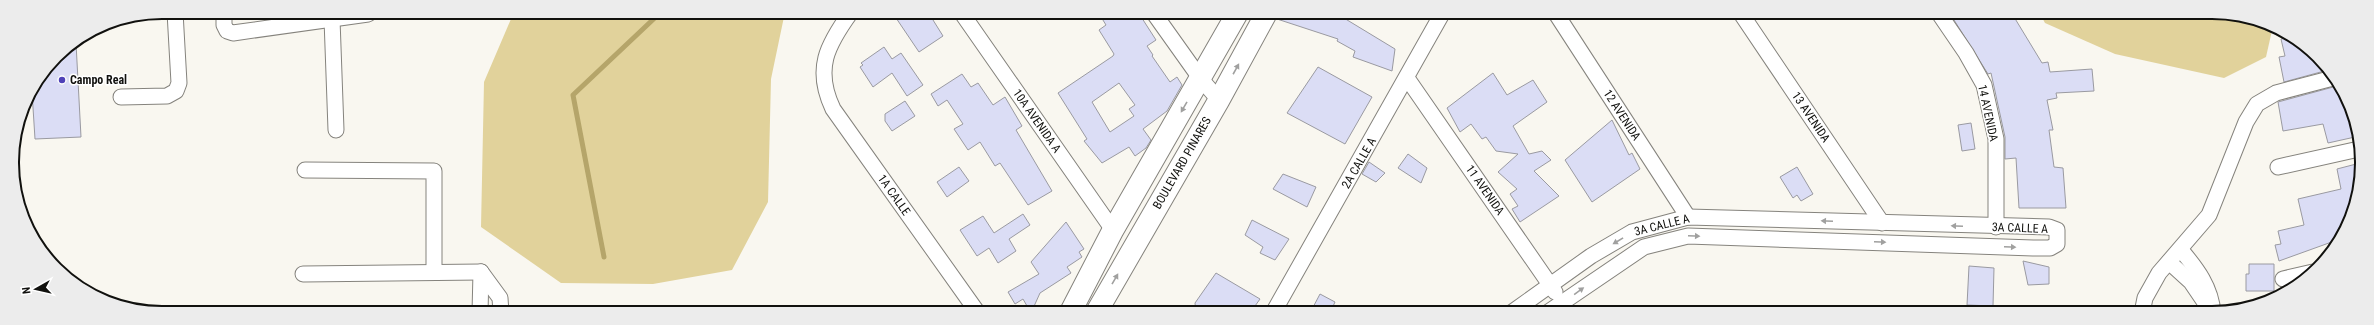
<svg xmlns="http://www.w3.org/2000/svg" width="2374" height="325" font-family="'Roboto Condensed',sans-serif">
  <rect width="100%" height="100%" fill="#f9f7f0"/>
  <!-- green -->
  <g fill="#e1d29b">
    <path d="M514 12H785L771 79 768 202 732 270 653 284 561 283 481 227 484 82Z"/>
    <path d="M2039 12H2214L2273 26 2266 57 2224 78 2115 54 2045 23Z"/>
  </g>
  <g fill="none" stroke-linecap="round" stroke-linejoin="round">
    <!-- stream -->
    <path stroke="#b5a56a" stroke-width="5" d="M604 257 573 95 661 12"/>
  </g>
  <!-- building -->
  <g fill="#dbddf5" stroke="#9a9aa1" fill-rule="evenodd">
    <path d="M892 12H928L943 36 919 52Z"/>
    <path d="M1098 12H1138L1156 40 1147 46 1153 55 1152 56 1170 82 1177 77 1182 85 1167 111 1143 129 1151 140 1146 148 1135 156 1129 147 1102 163 1084 141 1087 139 1058 93 1113 56 1114 54 1099 30 1106 25ZM1119 83 1135 105 1129 109 1134 116 1110 132 1092 102Z"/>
    <path d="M1279 12H1334L1395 49 1392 71 1353 57 1355 51 1337 41 1338 39 1277 19Z"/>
    <path d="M1949 12H2011L2042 63 2048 62 2050 72 2092 69 2094 91 2056 93 2057 98 2047 100 2053 130H2049L2054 167 2063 168 2066 208H2019L2016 158 2005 159V137L1991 73 1988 74Z"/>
    <path d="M2290 37 2325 63 2328 70 2284 82 2279 57 2285 56 2281 39Z"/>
    <path d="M76 43 81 137 35 139 32 92 56 56Z"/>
    <path d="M884 47 892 59 901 53 923 85 907 96 892 73 873 87 860 67 863 65 861 63Z"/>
    <path d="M1318 67 1372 97 1345 144 1287 113Z"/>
    <path d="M1493 73 1507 95 1533 80 1547 102 1513 126 1529 154 1542 151 1551 160 1534 171 1559 196 1520 222 1512 209 1518 206 1510 194 1517 189 1498 172 1518 154 1496 151 1486 137 1482 139 1471 124 1460 132 1447 108Z"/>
    <path d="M962 74 971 87 978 83 993 105 1005 97 1022 126 1016 130 1052 191 1028 205 1000 163 995 166 980 142 968 150 954 129 963 124 947 100 938 106 931 94Z"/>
    <path d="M2337 86 2353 112H2350L2355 137 2328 143 2323 124 2283 131 2278 102Z"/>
    <path d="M905 101 915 116 892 131 885 121V114Z"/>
    <path d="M1612 120 1629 155 1632 153 1640 169 1592 202 1565 160Z"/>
    <path d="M1971 123 1975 149 1962 151 1958 125Z"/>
    <path d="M1408 154 1427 168 1421 183 1398 168Z"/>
    <path d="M1369 162 1385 173 1376 182 1362 174Z"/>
    <path d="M2360 163 2362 173 2347 229 2340 239 2279 261 2275 245 2281 244 2278 231 2304 225 2298 199 2341 189 2337 169Z"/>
    <path d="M959 167 969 181 947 197 937 182Z"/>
    <path d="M1797 167 1813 194 1801 201 1797 195 1793 198 1780 177Z"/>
    <path d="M1283 174 1316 187 1307 207 1273 189Z"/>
    <path d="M1023 214 1030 225 1009 239 1016 251 998 263 989 248 977 256 960 230 983 216 994 233Z"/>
    <path d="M1252 220 1289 239 1275 260 1260 253 1263 247 1245 235Z"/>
    <path d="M1066 222 1084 249 1079 252 1082 257 1067 267 1071 273 1040 293 1031 313 1023 299 1015 304 1008 292 1039 274 1031 262Z"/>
    <path d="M2023 261 2049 267V284L2028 285Z"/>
    <path d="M2249 264H2274V291H2246V274H2249Z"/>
    <path d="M1969 266 1994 268 1993 306 1967 305Z"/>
    <path d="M1216 273 1260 299 1250 313H1196L1195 303Z"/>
    <path d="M1320 294 1335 302 1330 313H1310Z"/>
  </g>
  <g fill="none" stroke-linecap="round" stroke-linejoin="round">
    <!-- street casing -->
    <g stroke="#85837d" stroke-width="17">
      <g id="street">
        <path d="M224 12V25L227 31 233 33 368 14 371 12"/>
        <path d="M851 12C827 45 814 69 833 109L978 313"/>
        <path d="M961 12 1113 230"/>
        <path d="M1153 12 1200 78 1219 100"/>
        <path d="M1555 12 1688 217"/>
        <path d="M1740 12 1882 223"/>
        <path d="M1938 12 1966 53 1984 85 1996 139V227"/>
        <path d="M332 19 336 130"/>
        <path d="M1407 78 1555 292"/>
        <path d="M121 97 167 96 176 91 179 83 175 12"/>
        <path d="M2278 167 2359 149"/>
        <path d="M305 170 434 171V272"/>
        <path d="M2181 250C2197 269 2211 287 2213 313"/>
        <path d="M2169 262 2191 282 2210 310"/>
        <path d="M481 272 500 298 501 313"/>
        <path d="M303 274 481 272"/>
        <path d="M2283 279 2313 272"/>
        <path d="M480 313 481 272"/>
        <path d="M1273 313 1443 12"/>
        <path d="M1511 313 1591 256 1632 232 1688 217 2049 227 2057 230V244L2050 248H2033L1688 236 1644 247 1547 313"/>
        <path d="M2142 313 2145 298 2159 273 2209 215 2246 122 2257 104 2276 93 2333 78"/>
      </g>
    </g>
    <!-- secondary casing -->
    <g stroke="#85837d" stroke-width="23">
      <g id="secondary">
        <path d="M1070 313 1113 230 1238 12"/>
        <path d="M1096 313 1219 100 1267 12"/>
      </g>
    </g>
    <!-- street -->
    <use href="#street" stroke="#fff" stroke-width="15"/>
    <!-- secondary -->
    <use href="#secondary" stroke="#fff" stroke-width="21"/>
  </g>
  <!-- one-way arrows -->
  <defs><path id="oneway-solid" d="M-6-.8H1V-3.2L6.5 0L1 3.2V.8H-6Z"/></defs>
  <g fill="#a0a09f">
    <use href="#oneway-solid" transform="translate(1236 69) rotate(-61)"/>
    <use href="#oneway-solid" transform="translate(1184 107) rotate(120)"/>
    <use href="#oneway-solid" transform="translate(1827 221) rotate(-178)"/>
    <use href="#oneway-solid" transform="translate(1957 226) rotate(-178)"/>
    <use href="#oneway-solid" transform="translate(1694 236) rotate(2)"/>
    <use href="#oneway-solid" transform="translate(1618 241) rotate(149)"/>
    <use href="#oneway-solid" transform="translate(1880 242) rotate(2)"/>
    <use href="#oneway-solid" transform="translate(2010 247) rotate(2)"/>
    <use href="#oneway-solid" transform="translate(1115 279) rotate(-60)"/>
    <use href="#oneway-solid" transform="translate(1579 291) rotate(-36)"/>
  </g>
  <!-- markers -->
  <circle fill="#4e41b8" stroke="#fff" stroke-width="1.5" cx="62" cy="80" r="4"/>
  <g text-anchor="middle" stroke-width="3" stroke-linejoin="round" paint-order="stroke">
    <!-- poi labels -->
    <g font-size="12" font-weight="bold" fill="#11110e" stroke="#fff" text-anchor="start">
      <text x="70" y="84">Campo Real</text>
    </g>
    <!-- street labels -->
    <g font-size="12" fill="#11110e" stroke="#fff">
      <text transform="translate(1988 113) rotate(78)" y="4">14 AVENIDA</text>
      <text transform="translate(1622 115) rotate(57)" y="4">12 AVENIDA</text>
      <text transform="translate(1811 117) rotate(56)" y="4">13 AVENIDA</text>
      <text transform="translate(1037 121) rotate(55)" y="4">10A AVENIDA A</text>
      <text transform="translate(1182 163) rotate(-60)" y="4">BOULEVARD PINARES</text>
      <text transform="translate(1359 163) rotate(-60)" y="4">2A CALLE A</text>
      <text transform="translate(1485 190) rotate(55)" y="4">11 AVENIDA</text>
      <text transform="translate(894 195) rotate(55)" y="4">1A CALLE</text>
      <text transform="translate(1662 225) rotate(-14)" y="4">3A CALLE A</text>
      <text transform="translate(2020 228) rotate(2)" y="4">3A CALLE A</text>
    </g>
  </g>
  <!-- crop -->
  <path d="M0 0H2374V325H0ZM162 19H2212A143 143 0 0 1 2355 162V163A143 143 0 0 1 2212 306H162A143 143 0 0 1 19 163V162A143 143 0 0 1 162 19Z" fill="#ececec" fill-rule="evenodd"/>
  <path fill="none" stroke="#11110e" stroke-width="2" d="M162 19H2212A143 143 0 0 1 2355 162V163A143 143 0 0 1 2212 306H162A143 143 0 0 1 19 163V162A143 143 0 0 1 162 19Z"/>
  <!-- north arrow -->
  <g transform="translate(36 289) rotate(262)" stroke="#ffffff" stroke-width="3" paint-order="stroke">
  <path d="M0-3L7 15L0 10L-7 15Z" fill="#11110e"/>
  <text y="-6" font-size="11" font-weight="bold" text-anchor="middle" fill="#11110e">N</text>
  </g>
</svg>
